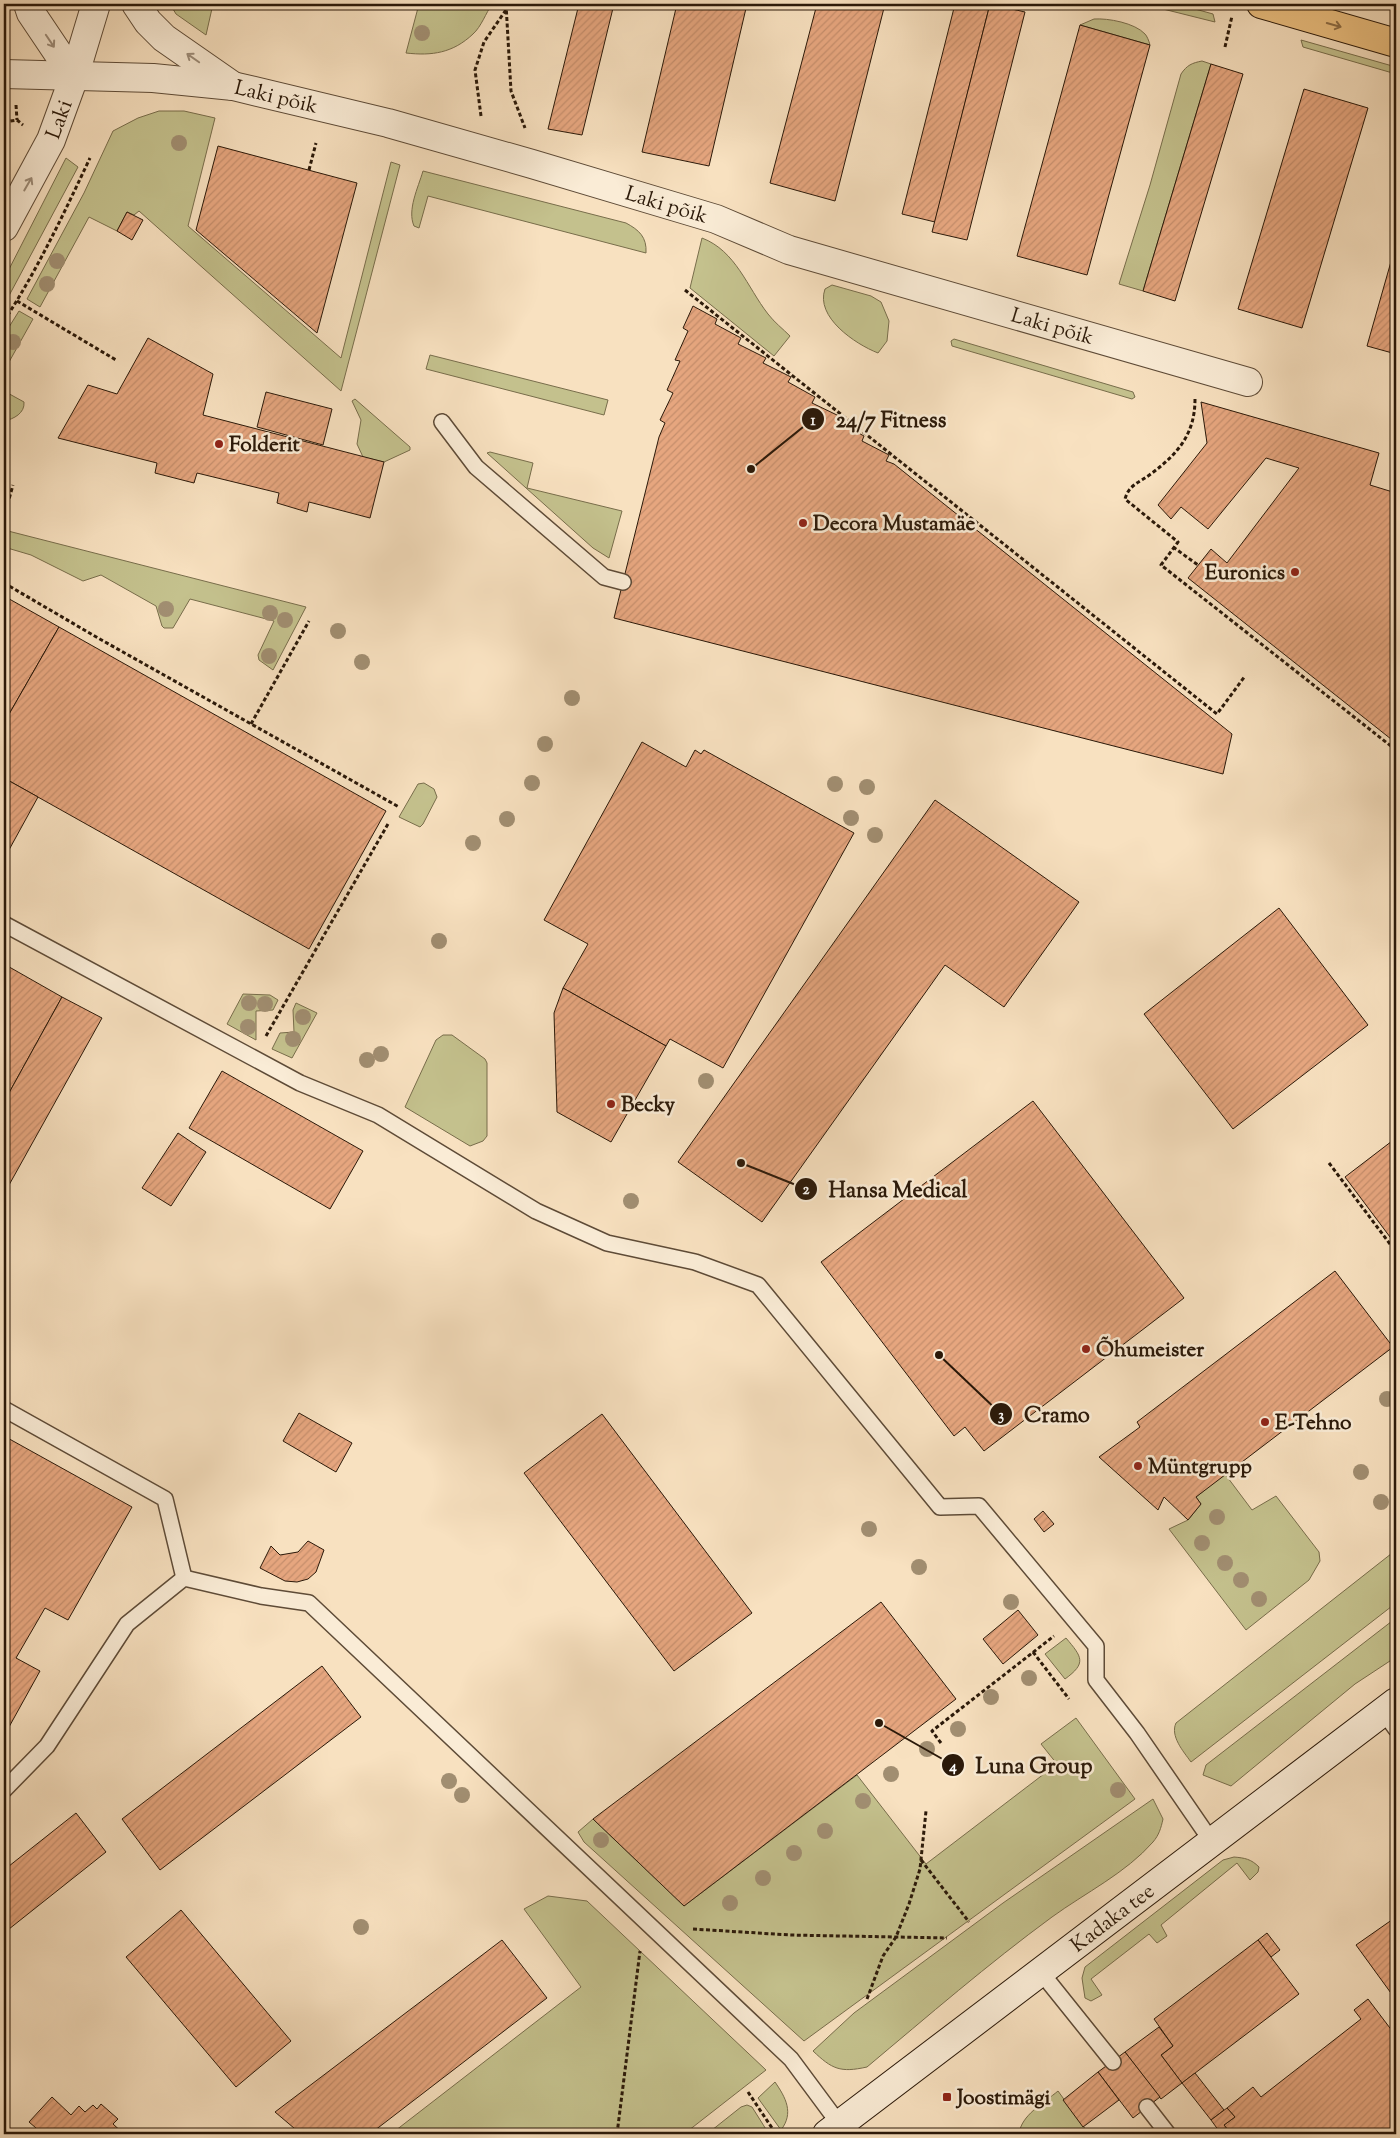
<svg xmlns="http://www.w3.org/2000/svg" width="1400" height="2138" font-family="'Sorts Mill Goudy',serif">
  <defs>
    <pattern id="building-hatch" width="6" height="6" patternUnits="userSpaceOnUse" patternTransform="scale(1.25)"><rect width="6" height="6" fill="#e6a67f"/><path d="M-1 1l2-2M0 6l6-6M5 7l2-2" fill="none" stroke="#c58e6c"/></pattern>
  </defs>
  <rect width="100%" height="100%" fill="#f8e1c0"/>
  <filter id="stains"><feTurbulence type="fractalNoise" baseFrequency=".004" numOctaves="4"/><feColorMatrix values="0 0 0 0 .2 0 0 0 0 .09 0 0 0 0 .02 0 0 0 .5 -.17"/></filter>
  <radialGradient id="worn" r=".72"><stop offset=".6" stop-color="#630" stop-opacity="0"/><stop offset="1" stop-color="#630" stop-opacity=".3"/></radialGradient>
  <!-- green -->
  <g fill="#c4c18d" stroke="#786d4b">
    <path d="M170 4H213L206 35 176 14Z"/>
    <path d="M419 4H492C486 13 481 27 473 34 453 53 432 56 406 53Z"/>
    <path d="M1143 4H1177L1213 14 1215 22Z"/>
    <path d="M1094 19C1108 18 1135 23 1145 34 1147 36 1149 41 1150 45L1080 25Z"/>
    <path d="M1301 40 1396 67V74L1303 47Z"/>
    <path d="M1202 61 1211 64 1143 291 1119 284 1150 185 1181 74C1187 65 1192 63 1202 61Z"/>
    <path d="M159 111H184L215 118 188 226 341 358 391 162 400 165 341 391 139 211 134 215 127 212 117 231 89 217 40 307 27 299 84 193 113 131 138 118Z"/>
    <path d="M66 158 78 167 4 305V279Z"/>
    <path d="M423 171 626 223C639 230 647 237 646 253L428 196 419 228 414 226C407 210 418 188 423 171Z"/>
    <path d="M702 238C736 251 747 287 768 314 774 322 783 329 790 336L774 356 690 288Z"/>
    <path d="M832 285 871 296 881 302 889 321 887 341 878 353C855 344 815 317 825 289Z"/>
    <path d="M19 311 33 319 4 371V335Z"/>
    <path d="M954 339 1133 392 1135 397 1132 399 952 346 951 341Z"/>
    <path d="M430 355 608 400 604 415 426 369Z"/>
    <path d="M4 391 24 402C25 413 14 419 4 421Z"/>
    <path d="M355 399 410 447V450L384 462 363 457 357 444 361 420 352 401Z"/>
    <path d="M490 452 533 463 527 488 622 511 609 558 593 548 487 453Z"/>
    <path d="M4 530 12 532 306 607 273 670 259 660 258 655 274 621 190 599 173 628H164L162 626 156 606 101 575 83 581 31 555 4 547Z"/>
    <path d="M424 783 434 789 437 797 423 824 420 827 399 817 418 784Z"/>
    <path d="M243 994 270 995 278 1000 273 1010 256 1011V1040L227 1024Z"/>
    <path d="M296 1003 317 1013 292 1058 272 1049 280 1033 294 1032 293 1010Z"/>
    <path d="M443 1035H452L485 1059 487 1063V1136L483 1141 470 1146 405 1107 436 1040Z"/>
    <path d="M1225 1474 1252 1510 1276 1496 1319 1552 1320 1561 1309 1580 1246 1630 1169 1529 1188 1520 1201 1504 1196 1497Z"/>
    <path d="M1396 1550V1603L1191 1762C1183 1751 1170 1736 1176 1723Z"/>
    <path d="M1396 1618V1657L1355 1684 1231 1786 1203 1775 1206 1765Z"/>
    <path d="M1066 1638C1082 1657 1087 1663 1065 1679L1045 1654Z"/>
    <path d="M1076 1718 1135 1799 804 2041 584 1842 578 1832 593 1819 684 1906 857 1775 926 1864 1057 1764 1041 1744Z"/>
    <path d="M1153 1799 1163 1819C1161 1828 1159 1835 1153 1842 1126 1873 1085 1893 1052 1917 988 1964 928 2016 867 2067 840 2073 832 2069 813 2051L854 2013 1003 1903Z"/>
    <path d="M1234 1857C1245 1858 1251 1859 1259 1867L1258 1872 1250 1880 1237 1863 1161 1925 1167 1936 1157 1943 1149 1934 1091 1979 1102 1995 1091 2001 1085 1998 1082 1978 1085 1967 1223 1860Z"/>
    <path d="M548 1896 587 1901 766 2070 684 2134H391L581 1987 524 1909Z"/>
    <path d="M775 2082C786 2098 794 2113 781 2130L758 2098Z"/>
    <path d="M1058 2091 1089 2134H1019C1021 2115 1044 2103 1058 2091Z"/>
    <path d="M747 2105 752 2107 769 2134H707L741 2107Z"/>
  </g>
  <!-- building -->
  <g fill="url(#building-hatch)" stroke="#2b1909">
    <path d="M579 4H614L582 135 548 129Z"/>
    <path d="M677 4H747L709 166 642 152Z"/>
    <path d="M817 4H885L835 201 770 183Z"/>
    <path d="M955 4H990L935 222 902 214Z"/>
    <path d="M990 4 1025 12 967 240 932 232Z"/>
    <path d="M1080 25 1150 45 1087 275 1017 256Z"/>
    <path d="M1211 64 1243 74 1175 301 1143 291Z"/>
    <path d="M1304 89 1368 108 1302 328 1238 309Z"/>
    <path d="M218 146 357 183 317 333 196 230Z"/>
    <path d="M127 212 143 220 132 240 117 231Z"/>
    <path d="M1396 244V354L1367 346Z"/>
    <path d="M693 306 717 319 715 324 741 338 738 344 766 358 763 363 791 377 788 382 815 397 812 403 839 416 837 421 864 436 862 441 889 455 886 461 894 464 1232 734 1223 774 614 618 659 437 665 423 660 420 673 393 667 390 680 361 675 360 688 331 683 328Z"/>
    <path d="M148 338 213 374 203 415 384 462 370 518 309 502 307 512 277 503 279 493 197 473 194 483 155 473 157 463 58 438 88 385 117 394Z"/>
    <path d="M266 392 332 409 323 445 257 427Z"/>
    <path d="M1201 402 1379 453 1370 485 1396 493V743L1188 578 1211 549 1227 563 1299 468 1266 458 1208 529 1181 507 1171 519 1158 505 1207 443Z"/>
    <path d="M4 596 59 627 4 723Z"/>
    <path d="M59 627 386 811 309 949 4 778V723Z"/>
    <path d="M642 742 686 767 695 750 701 754 704 750 854 833 723 1068 670 1039 666 1046 563 988 588 944 544 920Z"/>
    <path d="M4 778 38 797 4 859Z"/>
    <path d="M935 800 1079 902 1004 1007 945 965 762 1222 678 1162Z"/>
    <path d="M1279 908 1368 1025 1233 1129 1144 1014Z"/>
    <path d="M4 964 62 997 4 1102Z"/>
    <path d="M563 988 666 1046 611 1142 557 1112 554 1013Z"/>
    <path d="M62 997 102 1018 4 1194V1102Z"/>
    <path d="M222 1071 363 1151 330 1209 189 1128Z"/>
    <path d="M1033 1101 1184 1298 984 1451 965 1427 954 1436 821 1262Z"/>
    <path d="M178 1133 206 1152 171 1206 142 1188Z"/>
    <path d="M1396 1138V1245L1345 1177Z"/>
    <path d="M1335 1271 1393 1347 1196 1497 1201 1504 1188 1520 1164 1497 1158 1510 1099 1457 1140 1427 1137 1422Z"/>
    <path d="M299 1413 352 1443 336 1472 283 1441Z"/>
    <path d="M602 1414 752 1613 674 1671 524 1473Z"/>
    <path d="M4 1436 132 1507 68 1620 45 1608 16 1658 40 1671 4 1736Z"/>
    <path d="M1043 1511 1054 1524 1044 1532 1034 1519Z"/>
    <path d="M308 1541 324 1550 316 1572 308 1579 297 1582 285 1581 260 1568 271 1546 280 1555 298 1552Z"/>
    <path d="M881 1602 956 1699 684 1906 593 1819Z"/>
    <path d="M1018 1610 1038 1635 1003 1664 983 1639Z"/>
    <path d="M322 1666 361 1717 160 1870 122 1819Z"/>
    <path d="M76 1813 106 1852 4 1933V1870Z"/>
    <path d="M181 1910 291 2041 236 2087 126 1957Z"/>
    <path d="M1396 1917V2000L1356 1945Z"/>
    <path d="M1267 1933 1280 1950 1271 1957 1258 1940Z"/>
    <path d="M502 1940 547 1998 370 2134H301L275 2112Z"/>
    <path d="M1258 1940 1299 1994 1182 2083 1161 2055 1173 2046 1154 2019Z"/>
    <path d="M1368 1999 1396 2036V2134H1231L1224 2125 1235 2117 1227 2108 1253 2087 1261 2097 1361 2019 1354 2010Z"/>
    <path d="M1159 2027 1173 2046 1161 2055 1182 2083 1161 2099 1125 2052Z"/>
    <path d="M1125 2052 1160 2097 1133 2118 1098 2072Z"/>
    <path d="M1098 2072 1119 2100 1083 2127 1063 2100Z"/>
    <path d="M1195 2073 1224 2110 1211 2120 1182 2083Z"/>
    <path d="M52 2097 71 2115 79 2106 85 2112 93 2105 97 2109 101 2104 118 2119 113 2124 124 2134H43L29 2122Z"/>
    <path d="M1227 2108 1235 2117 1224 2125 1231 2134H1215L1219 2131 1211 2120Z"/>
  </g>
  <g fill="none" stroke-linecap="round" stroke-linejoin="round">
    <!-- service casing -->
    <g stroke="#5e4b37" stroke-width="18">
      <g id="service">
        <path d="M442 422 476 467 604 577 623 582"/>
        <path d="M4 924 300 1083 378 1115 536 1211 607 1243 695 1262 758 1285 940 1507 979 1506 1096 1646V1680L1137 1733 1212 1842"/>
        <path d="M4 1409 165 1499 184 1578"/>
        <path d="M1383 1711 1396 1729"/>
        <path d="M4 1790 47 1746 127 1624 184 1578 261 1596 309 1603 791 2059 840 2125"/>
        <path d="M1040 1971 1113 2062"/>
        <path d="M1147 2107 1168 2134"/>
      </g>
    </g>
    <!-- minor casing -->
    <g stroke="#5e4b37" stroke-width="30">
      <g id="minor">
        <path id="s1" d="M4 74 153 78 233 86 388 123 532 164 716 219 789 250 1248 382"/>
      </g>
    </g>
    <!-- tertiary casing -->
    <g stroke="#5e4b37" stroke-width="30">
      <g id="tertiary">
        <path d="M28 4 31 13 74 77"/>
        <path d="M136 4 148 22 164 38 233 86"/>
        <path id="s2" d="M4 227 51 140 74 77 96 4"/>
      </g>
    </g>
    <!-- secondary casing -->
    <g stroke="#2b1909" stroke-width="30">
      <g id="secondary">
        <path id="s3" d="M827 2134 1396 1702"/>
      </g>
    </g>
    <!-- primary casing -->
    <g stroke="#2b1909" stroke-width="30">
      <path id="primary" d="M1261 4 1396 43"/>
    </g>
    <!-- path -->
    <g stroke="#2b1909" stroke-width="3" stroke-dasharray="4 2.5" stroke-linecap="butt">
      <path d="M506 4 511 91 525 128"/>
      <path d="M1225 47 1232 16"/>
      <path d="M16 105 17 120"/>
      <path d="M481 116 475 70 484 42 510 4"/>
      <path d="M4 122 17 120 23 125"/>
      <path d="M309 170 316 143"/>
      <path d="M685 290 1217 714 1245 676"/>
      <path d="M17 301 116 360"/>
      <path d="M4 321C38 269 64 213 90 158"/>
      <path d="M1195 399C1195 433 1179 453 1152 473 1141 482 1129 484 1125 499L1178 542 1161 565 1396 750"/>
      <path d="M4 517 13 485"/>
      <path d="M1173 547 1198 565"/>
      <path d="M4 583 98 638 399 807"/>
      <path d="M251 724 309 621"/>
      <path d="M266 1036 388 824"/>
      <path d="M1329 1163 1396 1252"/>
      <path d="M1033 1652 1069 1699"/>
      <path d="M941 1743 932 1731 1054 1636"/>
      <path d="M921 1860 969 1922"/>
      <path d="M693 1929 790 1935 947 1938"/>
      <path d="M867 1999 883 1956 896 1937 909 1904 920 1869 926 1811"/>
      <path d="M748 2092 776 2134"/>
      <path d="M617 2134 640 1951"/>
    </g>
    <!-- service -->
    <use href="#service" stroke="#faecd6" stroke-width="15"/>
    <!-- minor -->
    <use href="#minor" stroke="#faecd6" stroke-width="28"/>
    <!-- tertiary -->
    <use href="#tertiary" stroke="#faecd6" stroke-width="28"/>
    <!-- secondary -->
    <use href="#secondary" stroke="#faecd6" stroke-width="28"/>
    <!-- primary -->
    <use href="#primary" stroke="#ecc080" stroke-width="28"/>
  </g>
  <!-- trees -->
  <g fill="#a18e71">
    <circle cx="422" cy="33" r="8"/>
    <circle cx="179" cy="143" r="8"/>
    <circle cx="57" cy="261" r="8"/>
    <circle cx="47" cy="284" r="8"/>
    <circle cx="13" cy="342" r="8"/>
    <circle cx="166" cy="609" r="8"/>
    <circle cx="270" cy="613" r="8"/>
    <circle cx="285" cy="620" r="8"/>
    <circle cx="338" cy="631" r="8"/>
    <circle cx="269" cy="656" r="8"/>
    <circle cx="362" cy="662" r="8"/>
    <circle cx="572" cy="698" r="8"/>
    <circle cx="545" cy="744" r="8"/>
    <circle cx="532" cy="783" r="8"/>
    <circle cx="835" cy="784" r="8"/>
    <circle cx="867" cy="787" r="8"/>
    <circle cx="851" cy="818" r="8"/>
    <circle cx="507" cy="819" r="8"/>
    <circle cx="875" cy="835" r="8"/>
    <circle cx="473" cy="843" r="8"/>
    <circle cx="439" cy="941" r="8"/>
    <circle cx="249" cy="1003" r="8"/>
    <circle cx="265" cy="1004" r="8"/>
    <circle cx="303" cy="1017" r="8"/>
    <circle cx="248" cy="1027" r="8"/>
    <circle cx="293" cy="1039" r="8"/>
    <circle cx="381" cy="1054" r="8"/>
    <circle cx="367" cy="1060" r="8"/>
    <circle cx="706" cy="1081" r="8"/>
    <circle cx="631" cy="1201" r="8"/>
    <circle cx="1387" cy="1399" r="8"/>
    <circle cx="1361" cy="1472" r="8"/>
    <circle cx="1381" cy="1502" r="8"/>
    <circle cx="1217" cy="1517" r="8"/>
    <circle cx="869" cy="1529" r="8"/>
    <circle cx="1202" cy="1543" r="8"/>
    <circle cx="1225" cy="1563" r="8"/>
    <circle cx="919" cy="1567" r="8"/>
    <circle cx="1241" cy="1580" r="8"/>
    <circle cx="1259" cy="1599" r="8"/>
    <circle cx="1011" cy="1602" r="8"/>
    <circle cx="1029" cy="1678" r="8"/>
    <circle cx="991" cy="1697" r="8"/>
    <circle cx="958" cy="1729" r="8"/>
    <circle cx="927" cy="1749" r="8"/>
    <circle cx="891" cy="1774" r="8"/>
    <circle cx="449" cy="1781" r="8"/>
    <circle cx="1118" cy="1790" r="8"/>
    <circle cx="462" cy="1795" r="8"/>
    <circle cx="863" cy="1801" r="8"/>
    <circle cx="825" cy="1831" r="8"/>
    <circle cx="601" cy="1840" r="8"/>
    <circle cx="794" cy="1853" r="8"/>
    <circle cx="763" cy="1878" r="8"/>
    <circle cx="730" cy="1903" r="8"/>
    <circle cx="361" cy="1927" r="8"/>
  </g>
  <!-- one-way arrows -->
  <defs><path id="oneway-shaft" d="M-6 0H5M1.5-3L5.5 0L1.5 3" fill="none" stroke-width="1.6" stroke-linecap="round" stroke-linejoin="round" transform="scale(1.25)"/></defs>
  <use stroke="#8c6c44" href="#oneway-shaft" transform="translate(1334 25) rotate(16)"/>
  <g stroke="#9d8d7a">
    <use href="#oneway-shaft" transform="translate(50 41) rotate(56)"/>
    <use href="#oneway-shaft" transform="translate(193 58) rotate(-145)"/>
    <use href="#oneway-shaft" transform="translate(28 184) rotate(-60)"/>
  </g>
  <!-- markers -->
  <g fill="#8f2418" stroke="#faecd6" stroke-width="2">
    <circle cx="219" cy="444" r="5"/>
    <circle cx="803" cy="523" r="5"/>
    <circle cx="1295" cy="572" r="5"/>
    <circle cx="611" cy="1104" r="5"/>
    <circle cx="1086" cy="1349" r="5"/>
    <circle cx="1265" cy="1422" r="5"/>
    <circle cx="1138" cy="1466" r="5"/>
    <rect x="942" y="2092" width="10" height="10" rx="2.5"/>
  </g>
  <g text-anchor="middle" stroke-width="5" stroke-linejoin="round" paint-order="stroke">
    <!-- street labels -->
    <g font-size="21" fill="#2b1909" stroke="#faecd6">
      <text dy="7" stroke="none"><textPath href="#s1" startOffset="274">Laki põik</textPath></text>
      <text dy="7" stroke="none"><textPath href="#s2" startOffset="121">Laki</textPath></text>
      <text dy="7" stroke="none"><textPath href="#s1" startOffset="679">Laki põik</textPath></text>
      <text dy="7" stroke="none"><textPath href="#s1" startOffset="1084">Laki põik</textPath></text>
      <text dy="7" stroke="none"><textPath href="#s3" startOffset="358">Kadaka tee</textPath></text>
    </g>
    <!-- poi labels -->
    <g font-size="21" font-weight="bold" fill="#2b1909" stroke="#faecd6" text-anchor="start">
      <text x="229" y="451">Folderit</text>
      <text x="813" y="530">Decora Mustamäe</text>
      <text x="1285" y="579" text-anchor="end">Euronics</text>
      <text x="621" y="1111">Becky</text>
      <text x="1096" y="1356">Õhumeister</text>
      <text x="1275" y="1429">E-Tehno</text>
      <text x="1148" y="1473">Müntgrupp</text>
      <text x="957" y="2104">Joostimägi</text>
    </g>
  </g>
  <!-- callouts -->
  <path fill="none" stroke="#2b1909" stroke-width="2" d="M751 469L813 419M741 1163L806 1189M939 1355L1001 1414M879 1723L953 1765"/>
  <g fill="#2b1909" stroke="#faecd6" stroke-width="2">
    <circle cx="751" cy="469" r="5"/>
    <circle cx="741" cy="1163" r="5"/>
    <circle cx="939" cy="1355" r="5"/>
    <circle cx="879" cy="1723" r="5"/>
    <circle cx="813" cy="419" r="12"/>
    <circle cx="806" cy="1189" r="12"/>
    <circle cx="1001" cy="1414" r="12"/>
    <circle cx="953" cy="1765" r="12"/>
  </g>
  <g font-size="15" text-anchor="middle" font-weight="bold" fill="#fff">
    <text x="813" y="425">1</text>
    <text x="806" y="1194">2</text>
    <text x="1001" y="1420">3</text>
    <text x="953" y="1771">4</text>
  </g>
  <g font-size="22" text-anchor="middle" font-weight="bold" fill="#2b1909" stroke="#faecd6" stroke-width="5" stroke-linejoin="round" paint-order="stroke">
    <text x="891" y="427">24/7 Fitness</text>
    <text x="898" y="1197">Hansa Medical</text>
    <text x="1057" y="1422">Cramo</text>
    <text x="1034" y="1773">Luna Group</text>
  </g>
  <!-- margin -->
  <rect width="1400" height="2138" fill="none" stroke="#f8e1c0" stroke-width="20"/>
  <rect x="5" y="5" width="1390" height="2128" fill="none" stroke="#2b1909" stroke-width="2.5"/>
  <rect x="10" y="10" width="1380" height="2118" fill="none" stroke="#2b1909"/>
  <rect width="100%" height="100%" filter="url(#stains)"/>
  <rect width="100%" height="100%" fill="url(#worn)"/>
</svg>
